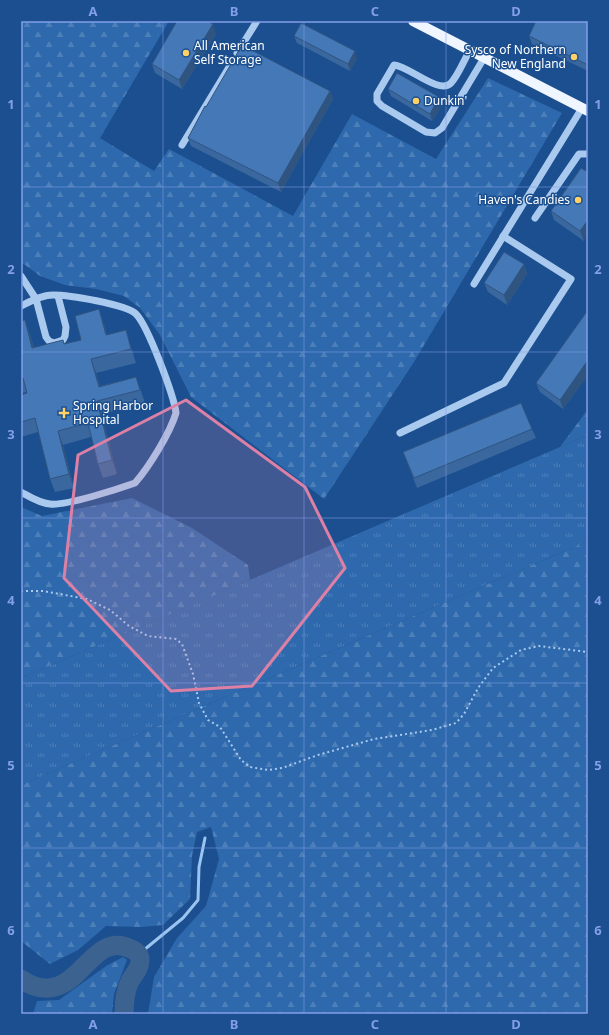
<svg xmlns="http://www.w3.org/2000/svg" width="609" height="1035" font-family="'Noto Sans',sans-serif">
  <defs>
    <pattern id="grass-tufts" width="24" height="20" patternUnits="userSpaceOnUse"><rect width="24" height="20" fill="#2e69ad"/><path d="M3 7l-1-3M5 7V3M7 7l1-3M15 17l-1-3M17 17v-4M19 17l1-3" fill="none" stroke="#4d80b9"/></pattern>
    <pattern id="forest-firs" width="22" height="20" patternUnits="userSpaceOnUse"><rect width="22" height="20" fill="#2e69ad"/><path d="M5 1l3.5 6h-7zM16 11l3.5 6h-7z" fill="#4d80b9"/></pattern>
  </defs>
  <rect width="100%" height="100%" fill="#1b4f8f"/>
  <!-- grass -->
  <path fill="url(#grass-tufts)" d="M588 435V541L21 785V678Z"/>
  <!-- forest -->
  <g fill="url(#forest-firs)">
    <path d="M21 21H169L100 138 154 171 169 149 293 216 352 114 436 159 488 78 562 113 414 362 324 499 191 397 160 335 140 308 124 296 96 289 65 285 40 276 21 262Z"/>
    <path d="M588 409V435L560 447Z"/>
    <path d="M132 498 192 528 248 565 250 580 21 678V507L42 516Z"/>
    <path d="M588 541V1014H148L154 977 177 938 206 906 219 859 211 827 197 832 192 856 190 899 163 925 141 927 106 926 78 950 50 964 21 941V785Z"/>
    <path d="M123 957 127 960 114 994 112 1014H33L37 1001 59 1000 106 966Z"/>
  </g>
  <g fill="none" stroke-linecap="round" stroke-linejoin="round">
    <!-- stream -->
    <path stroke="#9cc4f0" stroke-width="3" d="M139 954 183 918 198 900 199 867 205 838"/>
    <!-- river -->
    <path stroke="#3c6290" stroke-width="19" d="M21 979C32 987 44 991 58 986 84 978 99 932 131 949 136 951 140 954 140 960 140 969 134 974 130 981 125 991 124 1003 124 1014"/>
    <!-- path -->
    <path stroke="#a9c9ee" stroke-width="2" stroke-dasharray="2 3" stroke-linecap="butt" d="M21 591H43L87 599 110 610 129 626 148 636 176 639 182 644 193 674 199 703 208 720 220 727 241 760 250 767 268 770 282 768 318 755 374 739 432 730 456 723 464 714 478 688 493 668 521 650 539 646 588 652"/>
    <!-- minor -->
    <g stroke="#a9c9ee" stroke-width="7">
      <path d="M470 50C464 60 459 74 451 83 439 95 409 66 394 65L377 94V101L382 106 426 132 435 133 442 128 484 58"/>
      <path d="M237 53 257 21"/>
      <path d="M182 145 231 64"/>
      <path d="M535 218 579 154H588"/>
      <path d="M21 276 36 299 46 337 49 341 54 343 63 340 65 336 66 327 58 296"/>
      <path d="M474 284 582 108"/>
      <path d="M21 306C31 301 42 295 53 295 68 295 126 304 136 314 148 326 174 396 176 413 170 433 149 467 135 483 118 489 66 506 50 504 39 503 30 497 21 492"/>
      <path d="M400 433 504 383 571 279 503 236"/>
    </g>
    <!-- major -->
    <path stroke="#f0f6ff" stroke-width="10" d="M413 21 588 111"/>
  </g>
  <!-- wall -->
  <g fill="#3a679d">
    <path d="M588 21V71L532 44 529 36Z"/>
    <path d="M216 34 182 89 155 73 152 64Z"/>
    <path d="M294 36 357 58 350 71 297 43Z"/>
    <path d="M388 89 439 97 442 105 432 121 391 96Z"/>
    <path d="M330 91 333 99 281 192 191 146 188 138 206 107Z"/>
    <path d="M588 172 584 241 554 220 551 211Z"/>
    <path d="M524 264 527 274 507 305 488 292 484 283Z"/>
    <path d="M588 310V375L563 409 540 392 536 383Z"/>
    <path d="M21 321 30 334 34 348 64 344 81 340 104 323 107 335 126 330 130 344 136 363 96 373 100 386 136 377 141 391 145 403 102 414 117 474 103 478 98 464 91 437 63 445 74 488 55 492 50 479 38 432 21 437V395L27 393V392L21 393Z"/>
    <path d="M532 429 536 438 417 488 403 452Z"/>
  </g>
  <!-- shaded-wall -->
  <g fill="#305480">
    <path d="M213 24 216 34 182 89 179 80Z"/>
    <path d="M355 51 357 58 350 71 348 64Z"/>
    <path d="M330 91 333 99 281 192 278 183Z"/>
    <path d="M439 97 442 105 432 121 430 114Z"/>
    <path d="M588 220V234L584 241 580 231Z"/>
    <path d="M524 264 527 274 507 305 504 295Z"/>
    <path d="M99 309 104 323 111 349 106 335Z"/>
    <path d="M25 320 30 334 37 362 32 348Z"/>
    <path d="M91 359 96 373 104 400 99 387Z"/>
    <path d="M588 360V375L563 409 560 400Z"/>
    <path d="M97 401 102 414 117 474 112 460Z"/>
    <path d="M58 431 63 445 74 488 69 474Z"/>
  </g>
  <!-- building -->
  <g fill="#4478b7" stroke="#305480">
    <path d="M177 21H207L213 24 179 80 152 64Z"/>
    <path d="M536 21H588V65L529 36Z"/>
    <path d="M301 23 355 51 348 64 294 36Z"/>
    <path d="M242 45 330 91 278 183 188 138 205 106 206 107Z"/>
    <path d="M397 73 439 97 430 114 388 89Z"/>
    <path d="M581 168 588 172V220L580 231 551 211Z"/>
    <path d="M504 252 524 264 504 295 484 283Z"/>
    <path d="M99 309 106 335 126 330 131 349 91 359 99 387 136 377 140 390 97 401 112 460 98 464 88 423 58 431 69 474 50 479 35 418 21 422V395L27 393 23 378H21V321L25 320 32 348 63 340 64 344 81 340 75 316Z"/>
    <path d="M588 310V360L560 400 536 383Z"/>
    <path d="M521 403 532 429 414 478 403 452Z"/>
  </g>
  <!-- marked area -->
  <path fill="#dd80a5" fill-opacity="0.2" stroke="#dd80a5" stroke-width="3" stroke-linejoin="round" d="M186 400 305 487 345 568 252 686 171 691 64 578 78 455Z"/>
  <!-- grid -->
  <path fill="none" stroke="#839eea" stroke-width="1" stroke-opacity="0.55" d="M163 21V1014M304 21V1014M446 21V1014M21 187H588M21 352H588M21 518H588M21 683H588M21 848H588"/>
  <!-- markers -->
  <g fill="#ffd166" stroke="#1b4f8f" stroke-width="1.5">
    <circle cx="186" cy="53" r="4"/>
    <circle cx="574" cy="57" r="4"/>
    <circle cx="416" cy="101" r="4"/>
    <circle cx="578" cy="200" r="4"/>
    <path d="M62 407h4v4h4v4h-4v4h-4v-4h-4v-4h4z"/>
  </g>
  <g text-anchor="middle" stroke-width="3" stroke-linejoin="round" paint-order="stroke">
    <!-- poi labels -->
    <g font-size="12" fill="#fff" stroke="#1b4f8f" text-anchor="start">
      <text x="194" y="50">All American<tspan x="194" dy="14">Self Storage</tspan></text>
      <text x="566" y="54" text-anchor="end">Sysco of Northern<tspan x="566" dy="14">New England</tspan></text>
      <text x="424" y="105">Dunkin'</text>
      <text x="570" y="204" text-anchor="end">Haven's Candies</text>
      <text x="73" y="410">Spring Harbor<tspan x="73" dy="14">Hospital</tspan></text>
    </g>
  </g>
  <!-- border -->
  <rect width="609" height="1035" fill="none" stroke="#1b4f8f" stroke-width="44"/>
  <rect x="22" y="22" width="565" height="991" fill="none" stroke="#839eea" stroke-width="1.5"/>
  <g font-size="13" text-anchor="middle" font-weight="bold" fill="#839eea">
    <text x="93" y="16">A</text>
    <text x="234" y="16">B</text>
    <text x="375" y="16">C</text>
    <text x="516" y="16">D</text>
    <text x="11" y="109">1</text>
    <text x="598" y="109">1</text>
    <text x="11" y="274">2</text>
    <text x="598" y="274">2</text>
    <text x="11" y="439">3</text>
    <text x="598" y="439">3</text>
    <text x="11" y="605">4</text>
    <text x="598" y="605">4</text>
    <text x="11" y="770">5</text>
    <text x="598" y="770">5</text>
    <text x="11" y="935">6</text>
    <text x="598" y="935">6</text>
    <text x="93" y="1029">A</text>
    <text x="234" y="1029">B</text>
    <text x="375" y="1029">C</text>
    <text x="516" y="1029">D</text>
  </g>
</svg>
